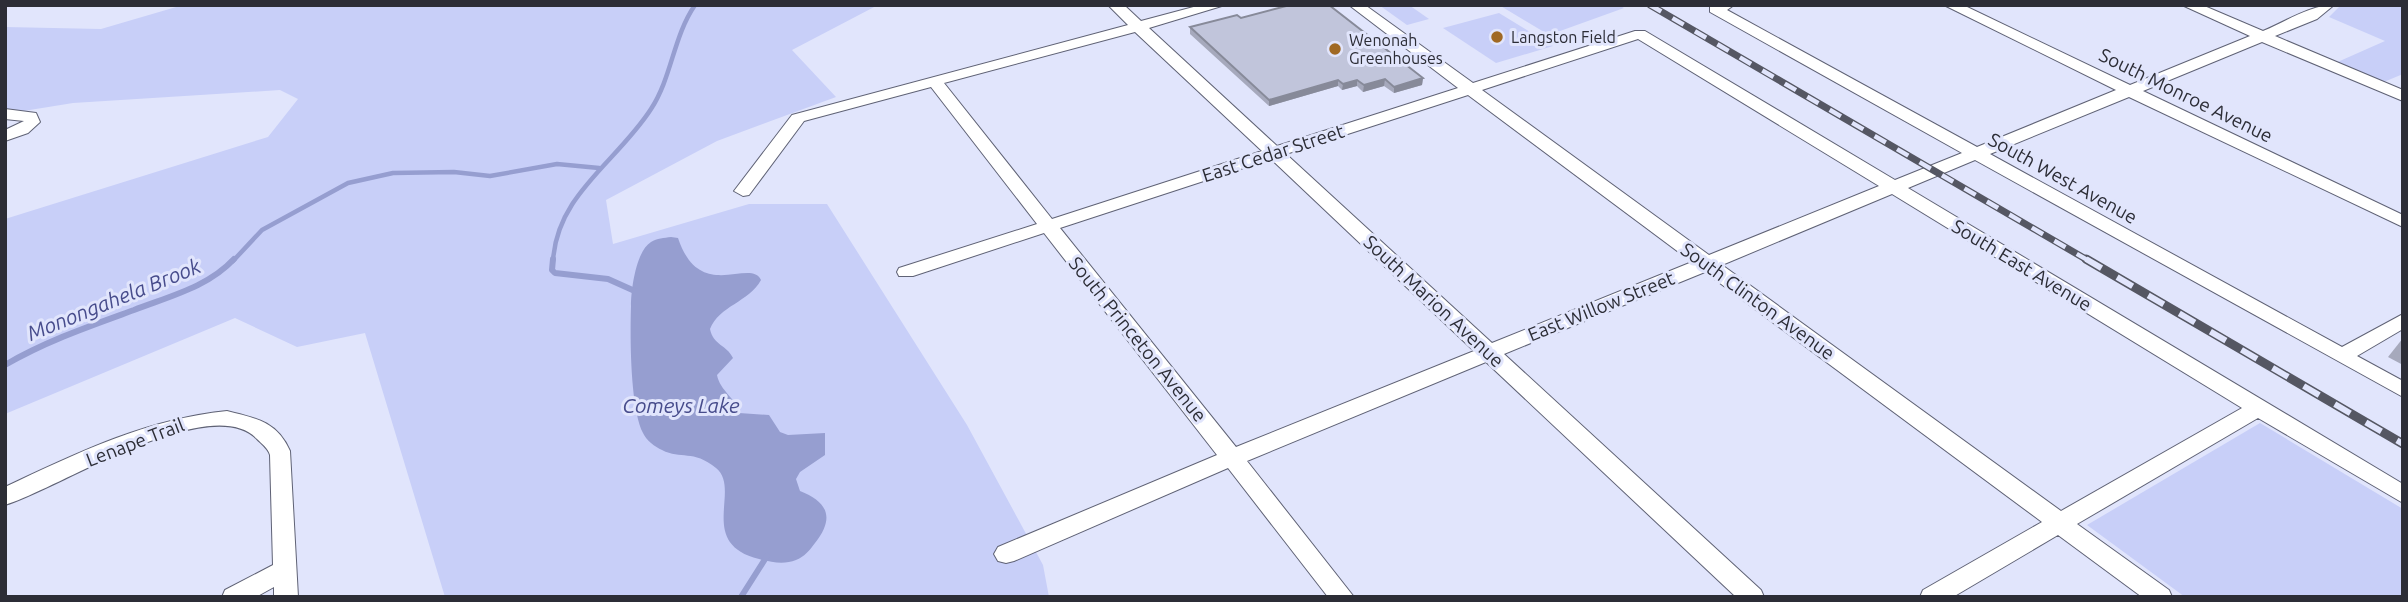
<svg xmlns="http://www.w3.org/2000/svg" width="2408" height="602" font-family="Ubuntu,sans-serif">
  <rect width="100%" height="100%" fill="#e1e5fc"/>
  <!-- green -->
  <g fill="#c8cff8">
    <path d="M183 5H878L792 50 836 97 717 141 606 200 613 244 749 204H827L967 425 1043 565 1049 597H445L365 333 297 347 235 318 5 414V219L268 137 298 99 280 90 73 103 5 114V27L101 29Z"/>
    <path d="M1379 5H1409L1429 19 1407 25Z"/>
    <path d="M1499 5H1619L1624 8 1549 35Z"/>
    <path d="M2341 5H2403V74L2379 84 2333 64 2385 41 2329 17Z"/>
    <path d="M1499 13 1553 46 1496 63 1443 28Z"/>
    <path d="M2260 423 2403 509V597H2185L2087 525Z"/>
  </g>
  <!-- water -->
  <path fill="#969ed0" d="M671 237 678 238C700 304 750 257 761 280 749 302 719 306 710 329 713 345 727 345 733 358L717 375C720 391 736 398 739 413L769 415 780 432 788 435 825 433V455L800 472 796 479 800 491C828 502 835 518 815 543 810 550 804 557 796 560 784 565 770 562 759 559 696 543 742 489 716 468 693 449 681 460 662 450 655 447 646 440 643 433 630 407 630 336 631 306 631 290 636 251 651 242 657 238 664 238 671 237Z"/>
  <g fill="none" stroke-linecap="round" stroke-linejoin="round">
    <!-- stream-far1 -->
    <g stroke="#969ed0" stroke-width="4.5">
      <path d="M233 261 262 230 348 183 393 173 454 172 490 176 557 164 599 168"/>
      <path d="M553 261C557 194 617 162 651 109 672 77 673 37 695 5"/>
    </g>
    <!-- stream -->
    <g stroke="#969ed0" stroke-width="6">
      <path d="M553 259 552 270 555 273 608 279 637 292"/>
      <path d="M5 365C46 341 90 326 134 310 170 296 208 287 234 259"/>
      <path d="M741 597 767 556"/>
    </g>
    <!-- street casing -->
    <g stroke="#5f6275" stroke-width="2">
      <g id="street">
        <path d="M1108 5H1124L1141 21 1201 5H1225L1149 28 1277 146 1458 88 1349 5H1365L1473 83 1635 31H1645L1895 180 1962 153 1710 12V6L1734 5 1727 10 1977 147 2116 90 1944 5H1963L2130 85 2250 36 2182 5H2202L2263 31C2285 22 2310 5 2334 5L2317 19 2275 36 2403 90V101L2262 42 2143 91 2403 215V227L2129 97 1990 154 2342 347 2403 314V329L2357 356 2403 381V397L1975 160 1908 188 2403 484V503L2258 418 2077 524 2169 590 2172 597H2142L2058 535 1953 597H1920L1923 590 2042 522 1705 272 1504 354 1761 590 1764 597H1736L1486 362 1247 461 1354 597H1328L1228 468 1014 561 1006 563 998 561 994 554 998 547 1217 455 1044 233 913 276H899L897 272 899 268 1037 224 931 87 804 121 749 195 743 196 734 191 792 115 1128 25ZM1135 32 1262 151 1052 219 944 83ZM1638 39 1879 186 1709 255 1482 90ZM1468 95 1692 262 1492 343 1286 154ZM1271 159 1474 351 1236 447 1060 228ZM1892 194 2242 408 2061 511 1722 265Z"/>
        <path d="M5 109 36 113 40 122 28 133 5 141V130L24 121 5 119Z"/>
        <path d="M227 411C255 418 277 421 290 451L298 597H274V587L256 597H222L225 590 273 565 270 455C268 448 262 444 257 439 211 390 56 490 5 505V487C77 453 147 419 227 411Z"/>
      </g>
    </g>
    <!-- street -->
    <use href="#street" fill="#fff" fill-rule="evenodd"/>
    <!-- rail-far1 casing -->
    <g stroke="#555763" stroke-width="7">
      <path id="rail-far1" d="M1650 5 2089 261"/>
    </g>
    <!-- rail casing -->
    <g stroke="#555763" stroke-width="9">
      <path id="rail" d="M2086 259 2403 444"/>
    </g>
    <!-- rail-far1 -->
    <use href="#rail-far1" stroke="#e1e5fc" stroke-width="4.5" stroke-dasharray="13" stroke-linecap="butt"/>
    <!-- rail -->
    <use href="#rail" stroke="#e1e5fc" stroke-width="6" stroke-dasharray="18" stroke-linecap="butt"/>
  </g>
  <!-- wall -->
  <g fill="#a6a9bc">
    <path d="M1190 27 1423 78 1422 85 1394 93 1384 86 1363 92 1357 86 1342 90 1338 86 1269 106 1190 34Z"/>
    <path d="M2403 338V365L2388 357Z"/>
  </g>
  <!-- shaded-wall -->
  <g fill="#878a99">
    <path d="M1423 78 1422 85 1394 93V87Z"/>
    <path d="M1385 79 1384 86 1363 92 1364 85Z"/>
    <path d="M1338 80V86L1269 106V100Z"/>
    <path d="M1357 80V86L1342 90 1343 84Z"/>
  </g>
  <!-- building -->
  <path fill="#c1c5db" stroke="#878a99" stroke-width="2" d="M1290 5H1329L1423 78 1394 87 1385 79 1364 85 1357 80 1343 84 1338 80 1269 100 1190 27 1237 15 1241 18Z"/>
  <!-- markers -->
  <g fill="#a06924" stroke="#e1e5fc" stroke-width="2.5">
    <circle cx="1497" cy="37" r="7"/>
    <circle cx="1335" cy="49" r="7"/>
  </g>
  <g text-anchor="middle" stroke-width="6" stroke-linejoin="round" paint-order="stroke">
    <!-- far-poi labels -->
    <g font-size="16" fill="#2c2d36" stroke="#e1e5fc" text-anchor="start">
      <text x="1511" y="43">Langston Field</text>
      <text x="1349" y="46">Wenonah<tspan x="1349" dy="18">Greenhouses</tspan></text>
    </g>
    <!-- street labels -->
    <g font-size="19" fill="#2c2d36" stroke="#e1e5fc">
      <text transform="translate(2186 95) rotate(26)" y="7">South Monroe Avenue</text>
      <text transform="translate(1273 153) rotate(-18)" y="7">East Cedar Street</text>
      <text transform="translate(2063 178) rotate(29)" y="7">South West Avenue</text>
      <text transform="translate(2022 265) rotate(31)" y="7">South East Avenue</text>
      <text transform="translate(1434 301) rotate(43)" y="7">South Marion Avenue</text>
      <text transform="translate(1758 301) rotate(36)" y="7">South Clinton Avenue</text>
      <text transform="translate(1601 306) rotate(-22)" y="7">East Willow Street</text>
      <text transform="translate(1138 339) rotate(51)" y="7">South Princeton Avenue</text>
      <text transform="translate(135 442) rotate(-21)" y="7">Lenape Trail</text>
    </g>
    <!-- water labels -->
    <g font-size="21" font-style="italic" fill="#474c8c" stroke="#e1e5fc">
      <text transform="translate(114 300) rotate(-22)" y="7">Monongahela Brook</text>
      <text x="681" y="413">Comeys Lake</text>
    </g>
  </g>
  <!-- border -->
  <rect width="2408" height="602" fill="none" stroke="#2c2d36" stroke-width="14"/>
</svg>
